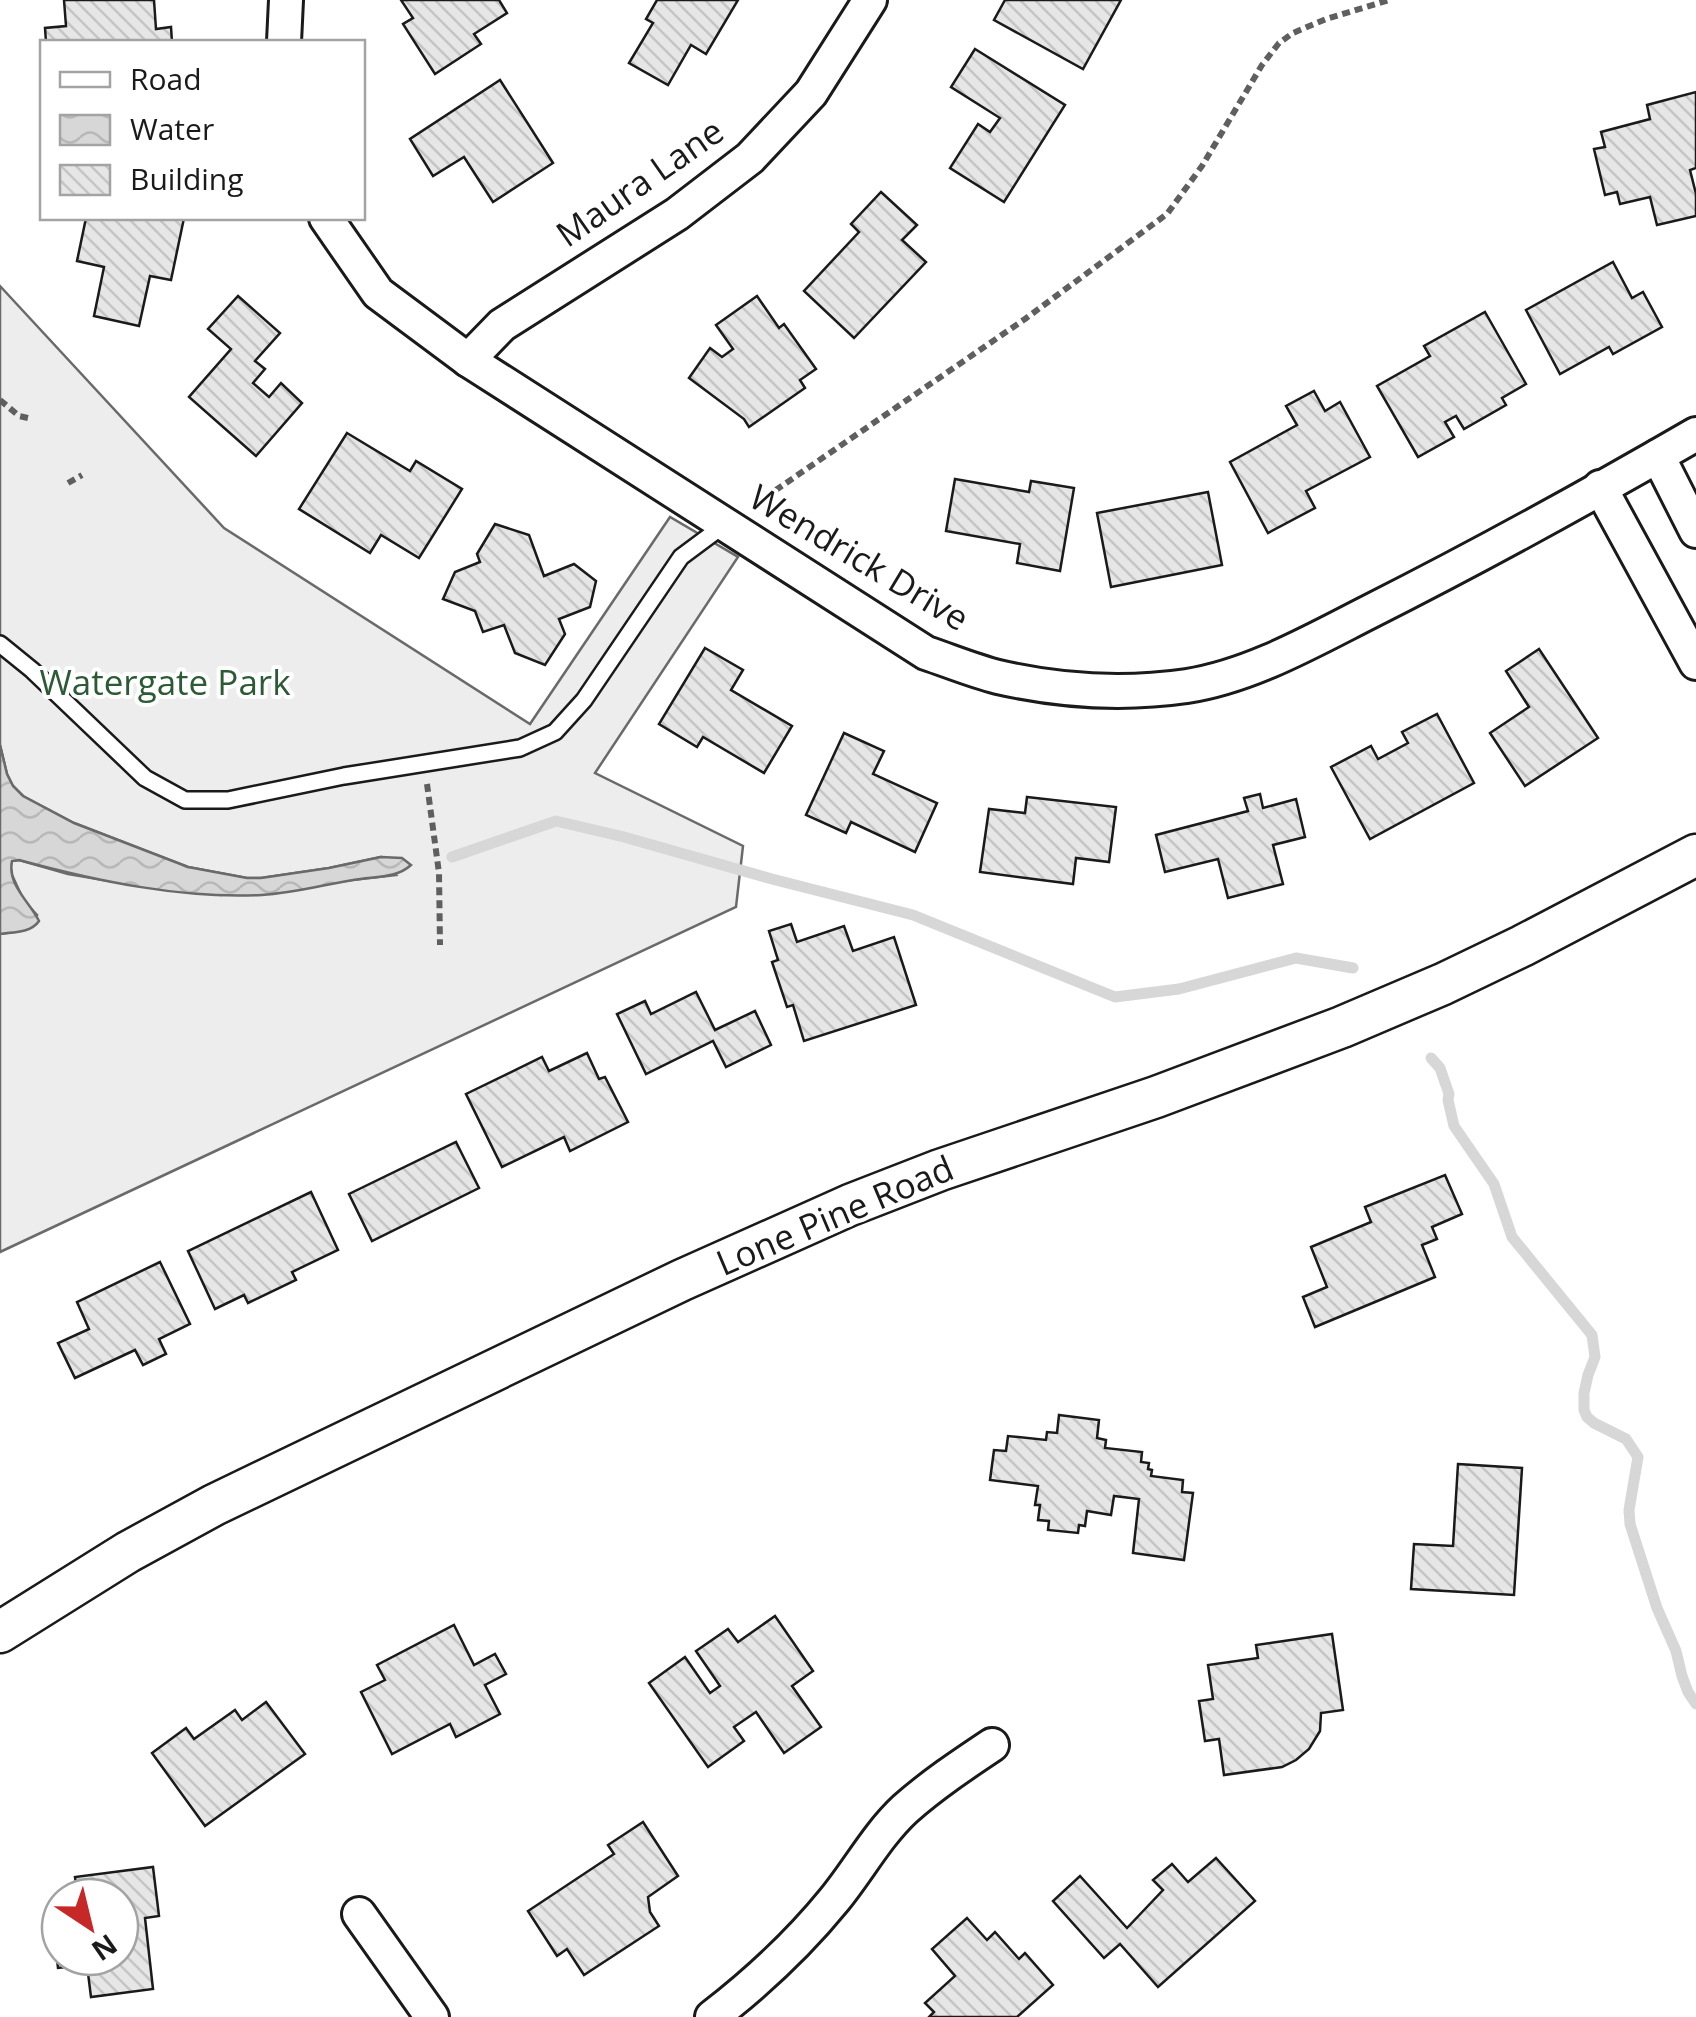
<svg xmlns="http://www.w3.org/2000/svg" width="1696" height="2017" font-family="'Open Sans',sans-serif">
  <defs>
    <pattern id="water-waves" width="16" height="10" patternUnits="userSpaceOnUse" patternTransform="scale(2.5)"><rect width="16" height="10" fill="#d7d7d7"/><path d="M0 5q4-4 8 0t8 0" fill="none" stroke="#b8b8b8"/></pattern>
    <pattern id="building-back-hatch" width="6" height="6" patternUnits="userSpaceOnUse" patternTransform="scale(2.5)"><rect width="6" height="6" fill="#e6e6e6"/><path d="M-1 5l2 2M0 0l6 6M5-1l2 2" fill="none" stroke="#c5c5c5"/></pattern>
  </defs>
  <rect width="100%" height="100%" fill="#fff"/>
  <!-- built -->
  <path fill="#ededed" stroke="#6a6a6a" stroke-width="2.5" d="M0 286 224 528 530 724 670 517 738 557 595 773 743 846 736 907 0 1252V934L20 931 37 915 24 901 12 875 10 867 12 861 19 860 68 874 133 885 221 895 396 875 381 857 329 868 261 878H247L188 867 74 823 23 796 13 786 7 774 0 745Z"/>
  <!-- water -->
  <path fill="url(#water-waves)" stroke="#6a6a6a" stroke-width="2.5" d="M0 745 7 774 13 786 23 796 74 823 188 867 247 878H261L329 868 381 857 402 858 411 865C396 879 373 876 353 880 323 885 292 893 262 895 182 899 96 881 19 860L12 861C7 885 30 902 39 921 31 933 13 932 0 934Z"/>
  <g fill="none" stroke-linecap="round" stroke-linejoin="round">
    <!-- stream -->
    <g stroke="#d7d7d7" stroke-width="11">
      <path d="M452 857 556 821 624 837 772 879 913 915 1115 997 1179 989 1296 958 1353 968"/>
      <path d="M1431 1058 1440 1068 1449 1094 1448 1100 1454 1126 1494 1184 1512 1237 1592 1335 1595 1357 1588 1375 1584 1393V1410L1587 1417 1594 1423 1626 1439 1638 1457 1629 1510 1630 1524 1657 1608 1676 1651 1682 1676 1688 1692 1696 1704"/>
    </g>
  </g>
  <!-- building -->
  <g fill="url(#building-back-hatch)" stroke="#1a1a1a" stroke-width="2.5">
    <path d="M64 0H154L156 29 171 27 172 42H46L45 28 66 26Z"/>
    <path d="M401 0H499L507 13 474 34 481 44 435 74 403 24 413 18Z"/>
    <path d="M657 0H738L706 54 691 45 668 85 629 63 653 23 646 19Z"/>
    <path d="M1005 0H1121L1083 69 994 20Z"/>
    <path d="M975 49 1065 105 1004 202 950 168 978 124 990 132 1000 118 951 87Z"/>
    <path d="M500 80 553 163 493 202 464 157 433 176 410 139Z"/>
    <path d="M1696 92V168L1690 170 1696 194V216L1657 225 1650 197 1620 204 1617 192 1605 195 1594 149 1605 147 1601 132 1650 119 1647 105Z"/>
    <path d="M881 192 917 225 902 240 926 262 854 338 804 291 859 232 851 224Z"/>
    <path d="M86 218H184L171 280 150 276 139 326 94 316 104 267 77 261Z"/>
    <path d="M1613 262 1632 298 1643 292 1662 327 1613 354 1609 347 1560 374 1526 310Z"/>
    <path d="M238 296 280 333 255 361 265 369 253 383 269 397 281 383 302 403 256 456 189 397 231 349 208 329Z"/>
    <path d="M757 296 779 328 784 324 816 369 800 380 805 388 749 427 744 419 689 378 710 348 722 357 733 349 716 325Z"/>
    <path d="M1485 312 1526 384 1502 398 1506 405 1464 429 1456 416 1445 422 1454 437 1418 457 1377 386 1430 356 1424 346Z"/>
    <path d="M1314 391 1325 411 1340 402 1370 457 1306 491 1315 508 1268 533 1230 462 1297 425 1286 406Z"/>
    <path d="M347 433 410 471 416 461 462 489 419 558 381 535 370 553 299 509Z"/>
    <path d="M955 479 1029 492 1031 481 1074 488 1060 571 1017 563 1020 544 946 531Z"/>
    <path d="M1208 492 1222 565 1111 587 1097 513Z"/>
    <path d="M495 524 529 535 544 576 574 564 596 581 590 607 559 619 565 634 545 665 515 653 504 625 483 632 475 611 443 599 455 572 480 562 477 554Z"/>
    <path d="M705 648 743 670 731 690 792 726 764 773 703 737 697 747 659 724Z"/>
    <path d="M1539 649 1598 738 1525 786 1490 733 1529 707 1506 671Z"/>
    <path d="M1437 714 1474 783 1370 839 1331 767 1371 746 1378 759 1408 743 1402 732Z"/>
    <path d="M844 733 884 751 873 774 937 803 915 852 851 822 846 833 806 815Z"/>
    <path d="M1260 794 1263 808 1296 799 1305 837 1273 845 1283 884 1228 898 1218 859 1165 872 1156 835 1248 811 1244 798Z"/>
    <path d="M1027 797 1116 807 1109 862 1076 858 1073 884 980 872 989 809 1025 813Z"/>
    <path d="M791 924 797 942 844 926 853 951 894 937 916 1005 804 1041 793 1005 787 1007 772 962 778 960 769 931Z"/>
    <path d="M696 992 715 1030 755 1011 771 1045 726 1067 713 1041 646 1074 617 1014 645 1001 651 1014Z"/>
    <path d="M587 1053 599 1079 605 1077 628 1122 570 1151 564 1137 502 1167 466 1094 542 1057 549 1071Z"/>
    <path d="M456 1142 479 1188 372 1241 349 1194Z"/>
    <path d="M1445 1175 1462 1214 1432 1227 1437 1239 1422 1245 1435 1277 1315 1327 1303 1297 1327 1287 1311 1247 1371 1222 1365 1207Z"/>
    <path d="M311 1192 338 1250 292 1272 296 1280 248 1303 244 1295 215 1309 188 1251Z"/>
    <path d="M160 1262 190 1324 159 1339 166 1354 143 1365 135 1350 75 1378 58 1343 89 1329 77 1302Z"/>
    <path d="M1059 1415 1099 1420 1097 1438 1106 1440 1105 1448 1142 1452 1141 1462 1149 1463 1148 1469 1152 1470 1151 1476 1183 1480 1182 1492 1193 1493 1184 1560 1133 1553 1139 1499 1114 1496 1111 1515 1087 1511 1085 1526 1079 1525 1078 1533 1048 1530 1049 1521 1038 1520 1040 1505H1035L1038 1486 990 1480 994 1450 1006 1451 1008 1436 1046 1440 1047 1432 1057 1433Z"/>
    <path d="M1458 1464 1522 1468 1514 1595 1411 1589 1414 1544 1453 1546Z"/>
    <path d="M775 1616 813 1671 792 1686 821 1727 784 1753 756 1712 734 1727 744 1741 708 1767 649 1683 685 1657 710 1693 720 1686 696 1651 728 1629 738 1642Z"/>
    <path d="M454 1625 474 1665 495 1654 506 1674 485 1685 500 1714 456 1737 450 1724 392 1754 361 1692 385 1680 377 1665Z"/>
    <path d="M1332 1634 1343 1710 1321 1713 1320 1731 1309 1749 1296 1760 1282 1767 1224 1775 1219 1739 1205 1741 1199 1701 1213 1699 1208 1665 1258 1658 1256 1645Z"/>
    <path d="M266 1702 305 1754 205 1826 152 1753 186 1728 194 1739 235 1710 242 1720Z"/>
    <path d="M643 1822 678 1876 648 1897 650 1912 659 1926 584 1975 567 1949 557 1956 528 1911 614 1854 608 1845Z"/>
    <path d="M1216 1858 1255 1901 1158 1987 1120 1944 1104 1958 1053 1901 1080 1876 1127 1928 1163 1890 1153 1880 1172 1864 1188 1882Z"/>
    <path d="M153 1867 159 1916 145 1918 153 1989 91 1997 87 1965 58 1968 53 1925 60 1924V1957H120V1897H78L75 1877Z"/>
    <path d="M967 1918 987 1940 995 1932 1019 1959 1025 1953 1053 1985 1017 2017H929L934 2012 925 2003 955 1976 932 1949Z"/>
  </g>
  <g fill="none" stroke-linecap="round" stroke-linejoin="round">
    <!-- service casing -->
    <g stroke="#1a1a1a" stroke-width="20">
      <path id="service" d="M0 644 32 670 145 778 185 800H228L344 776 520 748 555 732 584 700 681 557 724 525"/>
    </g>
    <!-- minor casing -->
    <g stroke="#1a1a1a" stroke-width="38">
      <g id="minor">
        <path d="M284 42 286 0"/>
        <path d="M326 218 378 293 468 360 926 653C950 661 974 671 998 677 1059 691 1125 695 1187 686 1251 676 1312 641 1369 612 1480 556 1589 496 1696 434"/>
        <path d="M468 360 502 325 677 214 750 158 811 93 870 0"/>
        <path d="M1658 456 1696 531"/>
        <path d="M1600 487 1696 663"/>
        <path d="M359 1914 432 2017"/>
        <path d="M712 2017C756 1983 799 1943 834 1900 858 1871 877 1835 905 1809 932 1785 962 1765 992 1745"/>
      </g>
    </g>
    <!-- tertiary casing -->
    <g stroke="#1a1a1a" stroke-width="45">
      <path id="tertiary" d="M0 1632 128 1552 214 1505 682 1280 850 1205 940 1170 1156 1097 1342 1027 1443 984 1522 946 1696 855"/>
    </g>
    <!-- path -->
    <g stroke="#5f5f5f" stroke-width="6" stroke-dasharray="8 5" stroke-linecap="butt">
      <path d="M0 400 19 416 28 418"/>
      <path d="M68 483 82 475"/>
      <path d="M754 505 1025 319 1167 214 1202 166 1262 65 1279 43 1293 33 1326 19 1389 0"/>
      <path d="M427 784 439 873 440 945"/>
    </g>
    <!-- service -->
    <use href="#service" stroke="#fff" stroke-width="15"/>
    <!-- minor -->
    <use href="#minor" stroke="#fff" stroke-width="32"/>
    <!-- tertiary -->
    <use href="#tertiary" stroke="#fff" stroke-width="40"/>
  </g>
  <g text-anchor="middle" stroke-width="8" stroke-linejoin="round" paint-order="stroke">
    <!-- street labels -->
    <g font-size="35" fill="#1a1a1a" stroke="#fff">
      <text transform="translate(640 183) rotate(-35)" y="12">Maura Lane</text>
      <text transform="translate(859 558) rotate(31)" y="12">Wendrick Drive</text>
      <text transform="translate(835 1216) rotate(-23)" y="12">Lone Pine Road</text>
    </g>
    <!-- park labels -->
    <g font-size="35" fill="#2b5a34" stroke="#fff">
      <text x="165" y="695">Watergate Park</text>
    </g>
  </g>
  <!-- legend -->
  <rect x="40" y="40" width="325" height="180" fill="#ffffff" stroke="#a3a3a3" stroke-width="2.5"/>
  <rect x="60" y="72" width="50" height="15" fill="#ffffff" stroke="#a3a3a3" stroke-width="2.5"/>
  <text x="130" y="90" font-size="30" fill="#1a1a1a">Road</text>
  <rect x="60" y="115" width="50" height="30" fill="url(#water-waves)" stroke="#a3a3a3" stroke-width="2.5"/>
  <text x="130" y="140" font-size="30" fill="#1a1a1a">Water</text>
  <rect x="60" y="165" width="50" height="30" fill="url(#building-back-hatch)" stroke="#a3a3a3" stroke-width="2.5"/>
  <text x="130" y="190" font-size="30" fill="#1a1a1a">Building</text>
  <!-- north arrow -->
  <g transform="translate(90 1927) rotate(145)"><circle r="48" fill="#ffffff" stroke="#a3a3a3" stroke-width="2.5"/>
  <path d="M0-8L18 38L0 25L-18 38Z" fill="#c62828"/>
  <text y="-15" font-size="28" font-weight="bold" text-anchor="middle" fill="#1a1a1a">N</text>
  </g>
</svg>
